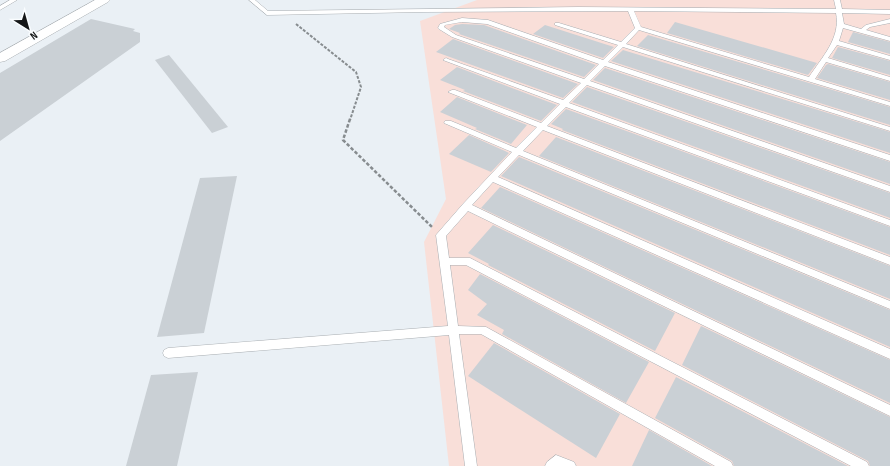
<svg xmlns="http://www.w3.org/2000/svg" width="890" height="466" font-family="'Sofia Sans Condensed',sans-serif">
  <rect width="100%" height="100%" fill="#eaf0f5"/>
  <!-- industrial -->
  <path fill="#f9dfd9" d="M477 0H890V466H449L424 242 446 199 420 21Z"/>
  <!-- building -->
  <g fill="#cad0d5">
    <path d="M91 19 135 29 133 31 140 33V42L0 141V73Z"/>
    <path d="M675 22 817 63 808 75 667 33Z"/>
    <path d="M462 24 484 25 596 65 584 77 459 34 460 33 449 29 455 25Z"/>
    <path d="M545 25 614 47 603 58 533 34Z"/>
    <path d="M853 32 890 42V54L848 42Z"/>
    <path d="M648 35 890 107V125L637 46Z"/>
    <path d="M453 39 578 84 563 98 436 52Z"/>
    <path d="M838 47 890 61V75L832 58Z"/>
    <path d="M623 50 890 132V153L611 61Z"/>
    <path d="M169 55 228 127 212 133 155 60Z"/>
    <path d="M828 64 890 82V100L817 78 826 65Z"/>
    <path d="M457 67 557 105 541 121 463 91 465 90 440 80Z"/>
    <path d="M605 68 890 162V184L593 80Z"/>
    <path d="M587 87 890 193V218L572 102Z"/>
    <path d="M457 97 527 125 511 144 475 129 477 128 440 112Z"/>
    <path d="M566 109 890 227V255L562 130 563 129 551 124Z"/>
    <path d="M469 135 505 151 509 153 491 172 449 154Z"/>
    <path d="M556 137 890 266V299L539 156Z"/>
    <path d="M519 157 890 310V347L501 176Z"/>
    <path d="M237 176 204 333 157 337 200 178Z"/>
    <path d="M500 187 890 360V403L481 208Z"/>
    <path d="M493 225 675 313 655 351 488 265 489 264 468 253Z"/>
    <path d="M480 274 649 362 626 403 502 334 504 330 477 315 487 304 468 290Z"/>
    <path d="M701 326 890 417V466H870L868 461 682 365Z"/>
    <path d="M494 343 620 414 596 458 468 376Z"/>
    <path d="M198 372 177 466H126L151 375Z"/>
    <path d="M676 377 848 466H734L732 461 655 418Z"/>
    <path d="M649 430 712 466H632Z"/>
  </g>
  <g fill="none" stroke-linecap="round" stroke-linejoin="round">
    <!-- service casing -->
    <g stroke="#a9aeb2" stroke-width="1">
      <g id="service">
        <path d="M10 0H17L0 10V6Z"/>
        <path d="M249 0H255L268 11 578 7 836 9 834 0H840L842 9 890 10V14L842 13 844 24 861 29 866 25 890 19V23L870 27 866 30 890 37V41L843 28 839 41 890 56V60L837 45 828 58 890 77V81L826 62 815 79 890 102V106L639 30 626 44 890 127V131L623 47 608 62 890 155V161L605 66 590 81 890 186V192L587 85 569 103 890 220V226L566 107 547 126 890 257V265L543 130 523 151 890 301V309L519 155 498 177 890 349V359L493 182 472 205 890 405V416L468 211 446 236 449 258H470L867 462 869 466H851L466 265H450L458 326 486 327 731 462 733 466H715L481 334H459L477 466H465L449 335 168 358 164 356 163 353 164 350 168 348 448 326 436 235 463 204 512 152 444 123 445 121H451L516 148 537 127 448 92 452 90H455L541 123 560 104 443 60 446 58 448 59 563 100 581 83 452 37 439 29 438 28 440 24 462 18 488 20 603 60 618 45 555 25V23H559L621 42 635 28 628 11 423 12 267 15ZM634 11 836 13C841 38 822 57 809 77L641 27ZM462 22 487 24 599 64 584 79 456 35 444 27 445 25Z"/>
        <path d="M556 455 574 462 576 466H545L547 462Z"/>
      </g>
    </g>
    <!-- minor casing -->
    <g stroke="#a9aeb2" stroke-width="1">
      <path id="minor" d="M95 0H110L108 2 5 61 0 62V53Z"/>
    </g>
    <!-- path-far1 -->
    <path stroke="#878c8f" stroke-width="2" stroke-dasharray="3 1.5" stroke-linecap="butt" d="M296 24 356 72 361 87 350 120"/>
    <!-- path -->
    <path stroke="#878c8f" stroke-width="2.5" stroke-dasharray="3.5 2" stroke-linecap="butt" d="M350 119 343 140 432 227"/>
    <!-- service -->
    <use href="#service" fill="#fff" fill-rule="evenodd"/>
    <!-- minor -->
    <use href="#minor" fill="#fff" fill-rule="evenodd"/>
  </g>
  <!-- north arrow -->
  <g transform="translate(28 28) rotate(143)" stroke="#fafdff" stroke-width="3" paint-order="stroke">
  <path d="M0-3L7 15L0 10L-7 15Z" fill="#141617"/>
  <text y="-6" font-size="11" font-weight="bold" text-anchor="middle" fill="#141617">N</text>
  </g>
</svg>
